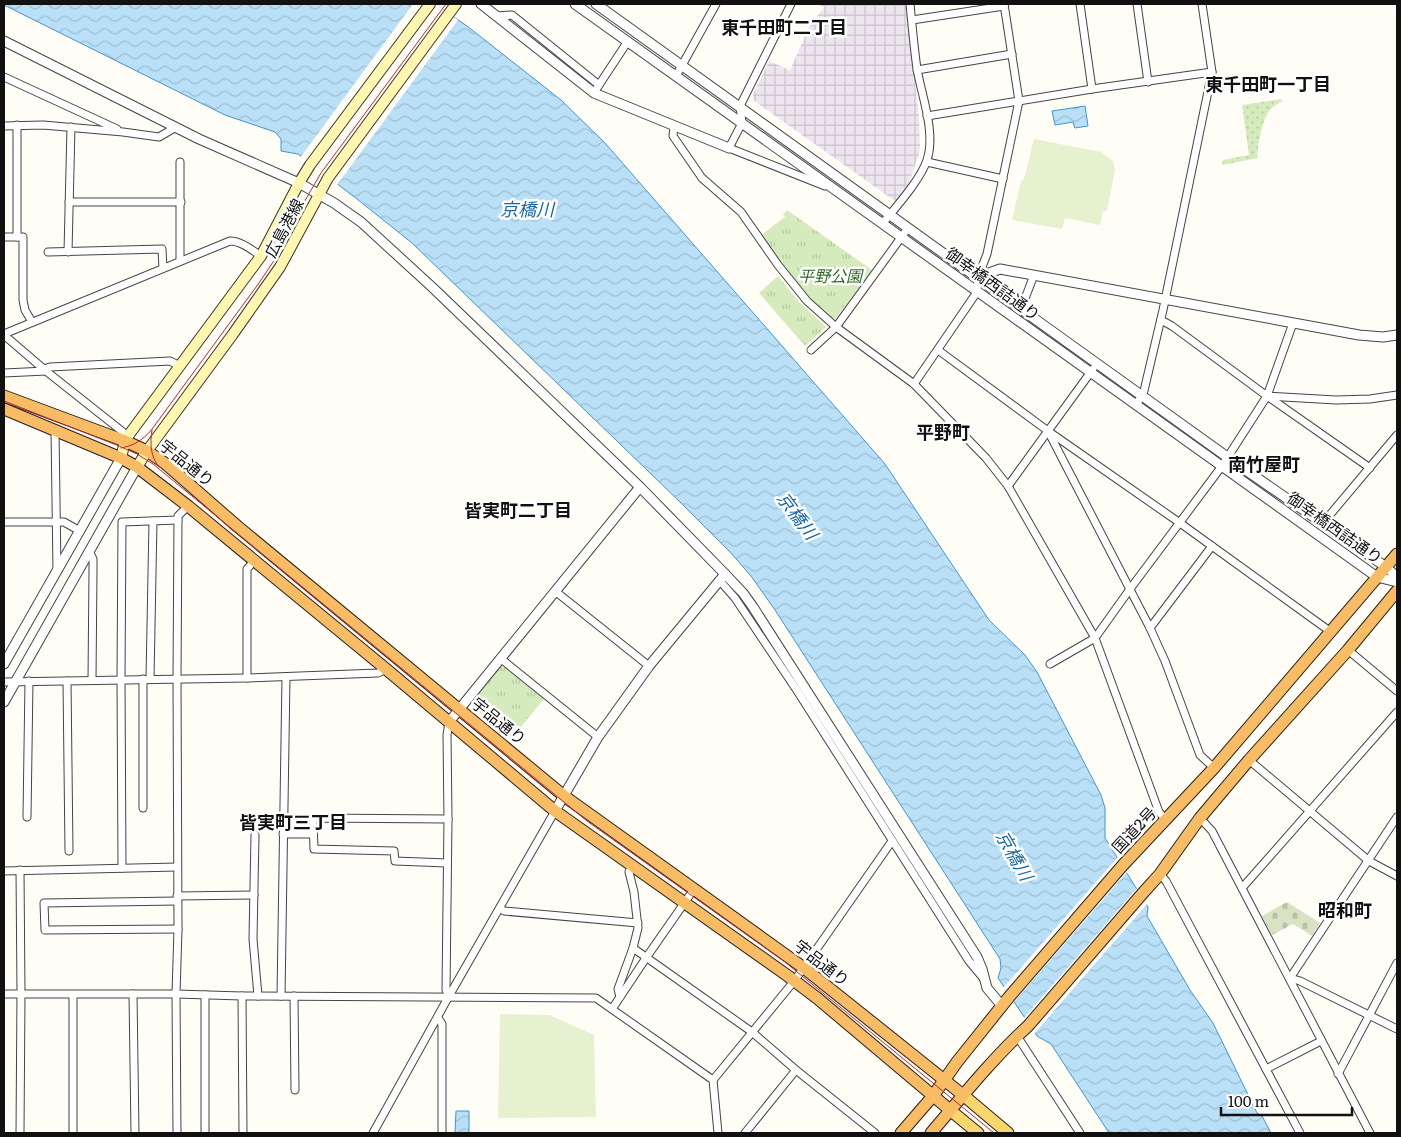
<svg xmlns="http://www.w3.org/2000/svg" width="1401" height="1137" font-family="Literata,'Noto Sans JP',serif">
  <defs>
    <pattern id="industrial-grid" width="8" height="8" patternUnits="userSpaceOnUse" patternTransform="scale(1.25)"><rect width="8" height="8" fill="#eee6ef"/><path d="M0 4h8M4 0v8" fill="none" stroke="#cbc4cc"/></pattern>
    <pattern id="grass-dots" width="8" height="8" patternUnits="userSpaceOnUse" patternTransform="scale(1.25)"><rect width="8" height="8" fill="#d5ebbd"/><path d="M2 2h.1M6 6h.1" fill="none" stroke="#b6c8a1" stroke-width="1.8" stroke-linecap="round"/></pattern>
    <pattern id="cemetery-stones" width="16" height="16" patternUnits="userSpaceOnUse" patternTransform="scale(1.25)"><rect width="16" height="16" fill="#d9e3c4"/><path d="M2 7V4a2 2 0 0 1 4 0v3zM10 15v-3a2 2 0 0 1 4 0v3z" fill="#b9c2a7"/></pattern>
    <pattern id="park-tufts" width="24" height="20" patternUnits="userSpaceOnUse" patternTransform="scale(1.25)"><rect width="24" height="20" fill="#d5ebbd"/><path d="M3 7l-1-3M5 7V3M7 7l1-3M15 17l-1-3M17 17v-4M19 17l1-3" fill="none" stroke="#b6c8a1"/></pattern>
    <pattern id="water-waves" width="16" height="10" patternUnits="userSpaceOnUse" patternTransform="scale(1.25)"><rect width="16" height="10" fill="#b9e0f7"/><path d="M0 5q4-4 8 0t8 0" fill="none" stroke="#9ebfd3"/></pattern>
  </defs>
  <rect width="100%" height="100%" fill="#fffdf5"/>
  <!-- industrial -->
  <path fill="url(#industrial-grid)" d="M817 4H906L919 117 920 148 918 159H917L914 169 908 184 896 201 892 199 753 100V95L769 61 790 70 809 27 824 7Z"/>
  <!-- grass -->
  <path fill="url(#grass-dots)" d="M1281 99 1283 101C1279 103 1273 106 1270 110 1261 121 1258 145 1257 158L1222 165 1223 160 1249 155 1242 105Z"/>
  <!-- cemetery -->
  <path fill="url(#cemetery-stones)" d="M1287 902 1320 923 1312 936 1293 924 1272 935 1262 916Z"/>
  <!-- park -->
  <g fill="url(#park-tufts)">
    <path d="M787 210 872 270 836 318 832 319 816 306 780 263 761 235 785 217 783 214Z"/>
    <path d="M778 276 798 301 826 327 805 346 759 293Z"/>
    <path d="M499 667H505L544 699 511 739 473 707 472 700Z"/>
  </g>
  <!-- pitch -->
  <g fill="#e6f2cf">
    <path d="M1034 139 1101 152 1113 161 1115 170 1107 211H1103L1100 225 1065 218 1062 229 1012 220 1021 181 1024 179Z"/>
    <path d="M500 1014 550 1015 594 1035 596 1117 498 1118Z"/>
  </g>
  <!-- water -->
  <g fill="url(#water-waves)" stroke="#3f96cf">
    <path d="M4 4H435L467 26 561 100 605 143 885 464 989 620 1025 655 1037 672 1101 795 1105 808V838L1148 907 1147 916 1190 990 1213 1023 1257 1113 1262 1116 1271 1133H1109L1051 1044 1037 1036 998 978 1001 968 1000 959 775 610 751 576 730 552 679 501 412 243 357 199 298 154 281 151V139L275 132 225 115 4 5Z"/>
    <path d="M1085 106 1088 126 1075 128 1073 122 1055 125 1052 111Z"/>
    <path d="M456 1111H469V1133H455Z"/>
  </g>
  <!-- pier -->
  <g fill="#fffdf5">
    <path d="M413 4H436L458 20 337 185 300 158Z"/>
    <path d="M1118 857 1128 871 1013 1003 1003 988Z"/>
    <path d="M1138 887 1148 903 1033 1035 1023 1019Z"/>
  </g>
  <g fill="none" stroke-linecap="round" stroke-linejoin="round">
    <!-- minor casing -->
    <g stroke="#444" stroke-width="9">
      <g id="minor">
        <path d="M791 4 740 106 742 123 729 148 825 186"/>
        <path d="M1080 4 1092 89"/>
        <path d="M1137 4 1148 82"/>
        <path d="M496 16 512 15 599 85"/>
        <path d="M912 20 1004 6"/>
        <path d="M917 70 1012 54"/>
        <path d="M676 76 716 4"/>
        <path d="M4 77 117 129"/>
        <path d="M597 88 628 41"/>
        <path d="M927 116 1092 89 1212 72"/>
        <path d="M17 125V237"/>
        <path d="M674 125 673 136 702 178 741 212 778 265 807 301 836 327 914 384 986 458 1008 486 1095 638 1159 812 1166 820"/>
        <path d="M4 126 43 125 123 132 159 137 176 127"/>
        <path d="M927 162 1003 179"/>
        <path d="M69 202H181"/>
        <path d="M883 223C896 207 921 179 927 160 936 133 922 97 917 69 914 47 912 25 910 4"/>
        <path d="M4 237H23V300L25 310 32 322"/>
        <path d="M48 252 162 249 163 268"/>
        <path d="M68 252 71 127"/>
        <path d="M180 260V162"/>
        <path d="M1021 309 1034 275"/>
        <path d="M1161 320 1172 326 1267 396 1336 400 1370 399 1397 395"/>
        <path d="M4 334 230 241C241 241 252 250 261 256"/>
        <path d="M4 335 46 371 128 436"/>
        <path d="M811 350 836 327 908 228"/>
        <path d="M938 350 1048 431 1180 523 1331 632"/>
        <path d="M43 369 50 367 170 361 180 366"/>
        <path d="M4 373 46 371"/>
        <path d="M914 384 977 292 978 277 987 254 1019 101 1004 4"/>
        <path d="M1267 396 1370 468"/>
        <path d="M1136 404 1143 395 1163 310 1212 72 1202 4"/>
        <path d="M55 430 57 571"/>
        <path d="M1049 433 1150 628 1165 661 1200 755 1214 768"/>
        <path d="M1008 486 1093 369"/>
        <path d="M4 522H64L80 531"/>
        <path d="M1323 523 1397 435"/>
        <path d="M89 551 93 559V570L92 680"/>
        <path d="M720 581 735 598 798 692 969 961 984 979"/>
        <path d="M555 591 649 666"/>
        <path d="M1150 628 1212 546"/>
        <path d="M1348 650 1397 691"/>
        <path d="M500 658 598 737"/>
        <path d="M1050 664 1095 638 1130 589 1222 466 1267 396 1293 323"/>
        <path d="M247 678V569L254 561"/>
        <path d="M150 679 153 521"/>
        <path d="M67 681 69 851"/>
        <path d="M4 682 247 678 378 673 386 669"/>
        <path d="M1249 760 1369 861 1397 876"/>
        <path d="M143 808V679"/>
        <path d="M27 817 29 681"/>
        <path d="M1397 817 1290 978 1300 981 1397 1029"/>
        <path d="M1200 818 1212 831 1370 1133"/>
        <path d="M283 834H313"/>
        <path d="M255 835 253 939 258 996"/>
        <path d="M447 863 395 861 394 851 314 849 313 818 448 819"/>
        <path d="M122 868 121 679 122 522 178 520"/>
        <path d="M20 870 21 994 20 1133"/>
        <path d="M4 871 177 867"/>
        <path d="M1160 874 1166 881 1300 1133"/>
        <path d="M1242 888 1397 712"/>
        <path d="M177 896 254 895"/>
        <path d="M177 901 44 903 45 930 178 929"/>
        <path d="M500 908 504 911 638 923"/>
        <path d="M633 948 752 1032 796 1070 875 1133"/>
        <path d="M4 994H176L242 996 596 998 713 1080 718 1133"/>
        <path d="M133 994 135 1133"/>
        <path d="M242 996 243 1133"/>
        <path d="M281 996 286 677"/>
        <path d="M294 996 295 1090"/>
        <path d="M449 996 446 990 448 819 447 735 449 722"/>
        <path d="M620 997 618 989 633 948 638 928 634 892 629 872 632 865"/>
        <path d="M612 1009 646 958 694 889"/>
        <path d="M438 1018 442 1024V1133"/>
        <path d="M1017 1036 1080 1133"/>
        <path d="M1266 1069 1321 1041"/>
        <path d="M1338 1074 1397 963"/>
        <path d="M713 1080 795 980 892 841"/>
        <path d="M73 1133V995"/>
        <path d="M177 1133 176 994 178 929 177 678 178 516 188 506"/>
        <path d="M205 1133V995"/>
        <path d="M373 1133 449 996 555 811"/>
        <path d="M745 1133 796 1070"/>
      </g>
    </g>
    <!-- tertiary casing -->
    <g stroke="#444" stroke-width="11">
      <g id="tertiary">
        <path d="M481 4 594 93 729 148"/>
        <path d="M575 4 1377 577 1397 582"/>
        <path d="M596 4 1237 464 1386 567 1397 577"/>
        <path d="M4 41 199 139 299 183 334 203 361 222 432 287 640 487 725 574 743 593 753 607 977 957 982 969 987 988 1002 1006"/>
        <path d="M978 277 1000 269 1359 335 1383 337 1397 335"/>
        <path d="M4 664 121 458"/>
        <path d="M4 702 137 467"/>
        <path d="M449 722 640 487"/>
        <path d="M555 811 598 737 649 666 725 574"/>
      </g>
    </g>
    <!-- secondary casing -->
    <g stroke="#333" stroke-width="12">
      <g id="secondary">
        <path d="M121 458 125 441 128 436 261 256 299 183 310 165 430 4"/>
        <path d="M137 467 147 451 233 334 280 267 328 178 456 4"/>
      </g>
    </g>
    <!-- primary casing -->
    <g stroke="#222" stroke-width="13">
      <g id="primary">
        <path d="M963 1095 1008 1133"/>
        <path d="M950 1110 978 1133"/>
      </g>
    </g>
    <!-- trunk casing -->
    <g stroke="#222" stroke-width="13">
      <g id="trunk">
        <path d="M4 396 125 441 147 451 166 464 237 526 564 796 804 968 963 1095"/>
        <path d="M4 409 121 458 137 467 188 506 386 669 555 811 788 976 817 998 950 1110"/>
        <path d="M901 1133 933 1096 957 1062 1009 997 1123 865 1214 768 1397 554"/>
        <path d="M931 1133C962 1097 992 1059 1028 1026L1142 894 1160 874 1200 818 1249 760 1348 650 1397 591"/>
      </g>
    </g>
    <!-- minor -->
    <use href="#minor" stroke="#fff" stroke-width="7"/>
    <!-- tertiary -->
    <use href="#tertiary" stroke="#fff" stroke-width="9"/>
    <!-- secondary -->
    <use href="#secondary" stroke="#fff6b0" stroke-width="10"/>
    <!-- primary -->
    <use href="#primary" stroke="#f9d66b" stroke-width="11"/>
    <!-- trunk -->
    <use href="#trunk" stroke="#f7bc64" stroke-width="11"/>
    <!-- tram -->
    <g stroke="#c4262e" stroke-width="1">
      <path d="M4 401 119 446 137 454 153 464 587 821 785 962 994 1133"/>
      <path d="M152 430C150 443 150 456 159 467"/>
      <path d="M121 448C135 446 147 437 155 425L259 283 281 250 303 204 321 173 446 4"/>
    </g>
  </g>
  <g text-anchor="middle" stroke-width="5" stroke-linejoin="round" paint-order="stroke">
    <!-- street labels -->
    <g font-size="16" fill="#111" stroke="#fff">
      <text transform="translate(284 228) rotate(-62)" y="6">広島港線</text>
      <text transform="translate(993 284) rotate(36)" y="6">御幸橋西詰通り</text>
      <text transform="translate(187 463) rotate(39)" y="6">宇品通り</text>
      <text transform="translate(1335 528) rotate(35)" y="6">御幸橋西詰通り</text>
      <text transform="translate(499 721) rotate(39)" y="6">宇品通り</text>
      <text transform="translate(1134 830) rotate(-47)" y="6">国道2号</text>
      <text transform="translate(822 963) rotate(38)" y="6">宇品通り</text>
    </g>
    <!-- park labels -->
    <g font-size="16" font-style="italic" fill="#2f6b1f" stroke="#fff">
      <text x="830" y="282">平野公園</text>
    </g>
    <!-- neighbourhood labels -->
    <g font-size="18" font-weight="bold" fill="#111" stroke="#fff">
      <text x="784" y="34">東千田町二丁目</text>
      <text x="1268" y="91">東千田町一丁目</text>
      <text x="943" y="439">平野町</text>
      <text x="1264" y="471">南竹屋町</text>
      <text x="518" y="517">皆実町二丁目</text>
      <text x="293" y="829">皆実町三丁目</text>
      <text x="1345" y="917">昭和町</text>
    </g>
    <!-- water labels -->
    <g font-size="18" font-style="italic" fill="#1768a6" stroke="#fff">
      <text x="527" y="216">京橋川</text>
      <text transform="translate(797 516) rotate(53)" y="6">京橋川</text>
      <text transform="translate(1014 856) rotate(60)" y="6">京橋川</text>
    </g>
  </g>
  <!-- border -->
  <rect width="1401" height="1137" fill="none" stroke="#111111" stroke-width="10"/>
  <!-- scale -->
  <path d="M1221 1107v8h131v-8" fill="none" stroke="#111111" stroke-width="2.5"/>
  <text x="1228" y="1107" font-size="15" fill="#111111" stroke="#ffffff" stroke-width="4" paint-order="stroke">100 m</text>
</svg>
